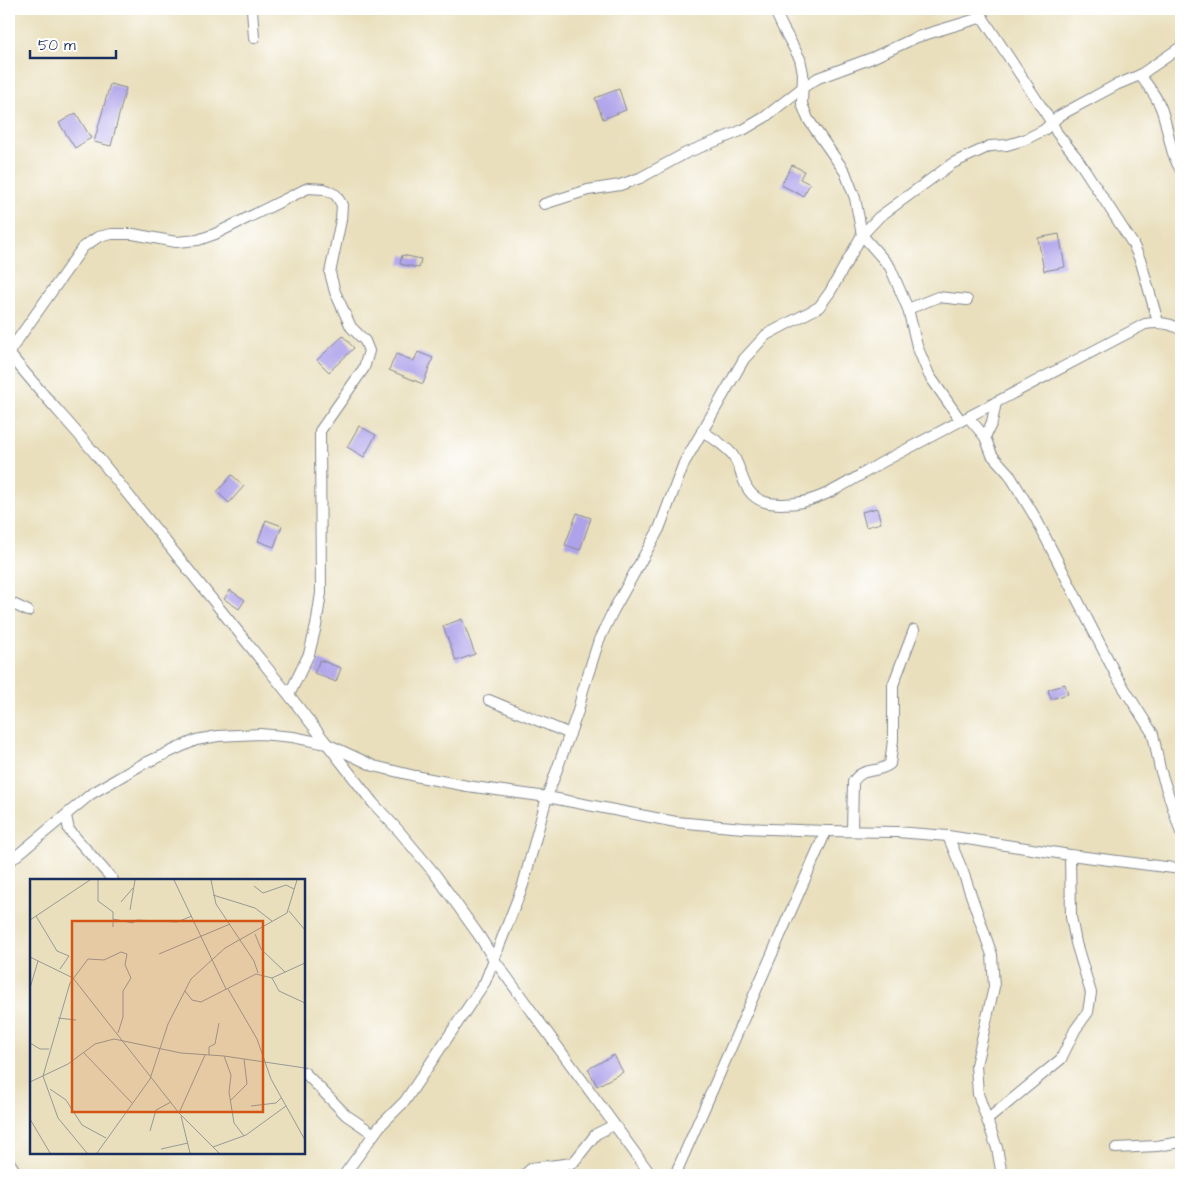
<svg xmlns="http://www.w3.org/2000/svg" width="1190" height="1184" font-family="'Architects Daughter',sans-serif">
  <rect width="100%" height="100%" fill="#fff"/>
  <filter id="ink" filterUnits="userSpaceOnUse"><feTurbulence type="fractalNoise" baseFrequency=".02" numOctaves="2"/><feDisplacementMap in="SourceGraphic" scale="10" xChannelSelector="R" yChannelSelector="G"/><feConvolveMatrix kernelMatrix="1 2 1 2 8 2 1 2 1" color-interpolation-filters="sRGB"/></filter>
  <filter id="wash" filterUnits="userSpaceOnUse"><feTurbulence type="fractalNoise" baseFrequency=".0096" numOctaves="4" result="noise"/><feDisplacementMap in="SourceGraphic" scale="20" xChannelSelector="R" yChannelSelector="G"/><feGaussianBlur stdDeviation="1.12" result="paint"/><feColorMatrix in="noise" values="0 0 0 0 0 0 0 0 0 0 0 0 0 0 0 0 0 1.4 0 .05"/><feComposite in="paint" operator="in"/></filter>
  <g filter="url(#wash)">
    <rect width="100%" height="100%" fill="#e9dfbc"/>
    <g id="blocks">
      <!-- building -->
      <g fill="#aea2ea">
        <path d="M110 84 126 88 111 146 94 142Z"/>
        <path d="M619 89 626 110 603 119 595 98Z"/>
        <path d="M76 113 91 138 75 148 59 123Z"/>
        <path d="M792 165 804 171 800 179 810 184 803 196 781 185Z"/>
        <path d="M1059 234 1065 267 1044 271 1038 238Z"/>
        <path d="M402 255 421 259 419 268 400 264Z"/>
        <path d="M343 336 354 348 329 372 317 360Z"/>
        <path d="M418 352 433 358 423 384 389 370 396 354 414 361Z"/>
        <path d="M359 426 376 435 364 457 347 447Z"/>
        <path d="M232 475 244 486 229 503 217 492Z"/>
        <path d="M877 508 881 523 866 527 862 512Z"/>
        <path d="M577 513 591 518 580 550 565 545Z"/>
        <path d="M266 520 282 526 274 547 258 541Z"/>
        <path d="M230 590 245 600 239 609 224 599Z"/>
        <path d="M462 619 475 654 456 661 443 626Z"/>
        <path d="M320 660 341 668 336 682 314 673Z"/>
        <path d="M1065 684 1068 694 1051 699 1048 690Z"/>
        <path d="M614 1055 623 1072 597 1086 588 1069Z"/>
      </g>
    </g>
  </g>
  <g filter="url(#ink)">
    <use href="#blocks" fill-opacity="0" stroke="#82878d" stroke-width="1"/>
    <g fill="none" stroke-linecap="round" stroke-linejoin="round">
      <!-- street casing -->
      <g stroke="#82878d" stroke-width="12">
        <g id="street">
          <path d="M252 9 254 38"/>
          <path d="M374 9 379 11 384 9"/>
          <path d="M774 9 783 28 800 59 803 73 802 104 808 119 845 172 855 198 862 235 890 267 908 309 917 346 929 375 961 421"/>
          <path d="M977 9 1052 123 1057 133 1077 158 1133 244 1141 262 1158 322"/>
          <path d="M1140 75C1148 86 1156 95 1161 108 1169 129 1169 152 1181 170"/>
          <path d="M544 204 588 190 620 185 640 178 686 153 743 130 765 117 802 88 818 78 872 58 917 37 983 17"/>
          <path d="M908 309 938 297 967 300"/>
          <path d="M9 352 83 247 98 237 112 234H133L176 242 198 240 215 234 308 188 324 189 336 195 342 205 341 220 330 273 335 292 351 327 365 341 369 351 364 368 320 431 321 593 316 626 309 654 289 695"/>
          <path d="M9 353C37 389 68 421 97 456L289 695 373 803 399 831 435 874 480 937 493 958 651 1175"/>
          <path d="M969 418 985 437 992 455 1009 474 1035 517 1117 677 1153 734 1160 769 1181 833"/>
          <path d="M702 431C713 438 723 444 732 454 744 470 741 495 765 502 775 505 792 504 802 502 832 496 863 472 890 458 975 414 1060 369 1145 324 1157 322 1170 322 1181 330"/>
          <path d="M985 437 992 422 996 402"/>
          <path d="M9 602 28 611"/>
          <path d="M489 700 570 734"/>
          <path d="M66 816 69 830 113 880"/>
          <path d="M852 831 853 782C862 766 878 774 890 764L893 740V685L914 630"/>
          <path d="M948 836 963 872 992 955 994 987 976 1065 978 1094 997 1148 1002 1175"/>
          <path d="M9 862 91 794 141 765 196 740 218 736 260 734 293 737 327 744 374 766 415 776 467 786 547 797 676 822 743 828 826 831 897 832 948 836 1070 855 1181 869"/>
          <path d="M304 1072 346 1115 374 1134"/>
          <path d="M987 1120 1061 1059 1075 1030 1088 1012 1091 993 1076 943 1071 917 1070 855"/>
          <path d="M1116 1148 1157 1146 1181 1142"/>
          <path d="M9 1162 18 1175"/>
          <path d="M344 1175 380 1126 405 1101 485 982 523 885 547 797 578 711 583 690 599 640 613 611 659 529 684 463 744 359 766 335 819 307 830 292 862 235 879 217 953 163 990 146 1007 145 1024 140 1044 130 1059 116 1068 111 1116 85 1140 75 1181 47"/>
          <path d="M524 1175 532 1168 573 1163 596 1134 614 1125"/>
          <path d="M675 1175 826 831"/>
        </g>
      </g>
      <!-- street -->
      <use href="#street" stroke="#fff" stroke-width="10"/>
    </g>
  </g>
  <!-- overview -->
  <g transform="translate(30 879)">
    <rect width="275" height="275" fill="#e9dfbc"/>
    <path fill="none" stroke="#979996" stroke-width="1" d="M68 1V22L83 33V48M144 1 196 110M181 1 186 25 224 82 228 94M224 7 233 14 256 6 264 10M183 16 225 29 242 42M91 23 103 9M100 31 105 1M259 32 275 51M6 37 27 72 39 77 30 90M83 40 103 44 107 41 147 43 162 37M0 41 60 1M225 55 231 70 255 93M129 75 200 45M0 78 43 99 149 234 189 274M242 99 249 112 275 124M0 109 8 82M198 110 227 160 241 200 275 261M155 112 162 121 171 123 226 95 242 99 275 84M28 139 46 141M0 164 10 170H19M53 173 102 224M179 176V168L185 165 189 144M194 177 201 196 199 213 204 244 214 257M13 197 40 104 58 80 74 81 91 73 97 75 95 86 101 99 93 112V138L88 154M13 197 28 239 57 274M0 203 38 185 65 165 84 160 151 174 194 177 275 189M20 210 36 221 52 246 76 259M200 222 217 205 214 180M221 227 246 224 251 219M149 234 175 176M151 237 160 274M0 240 20 274M120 252 126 231 141 223M183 268 216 256 256 227M131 270 158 264M67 274 120 200 138 145 161 100 195 69 257 34 267 1"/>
    <path fill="#d45514" fill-opacity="0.15" stroke="#d45514" stroke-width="2.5" d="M42 42H233V233H42Z"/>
    <rect width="275" height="275" fill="none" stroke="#1b2f5e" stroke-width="2.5"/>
  </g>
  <!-- margin -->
  <rect width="1190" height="1184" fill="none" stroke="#fff" stroke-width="30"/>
  <!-- scale -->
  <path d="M30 50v8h86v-8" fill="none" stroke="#1b2f5e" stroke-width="2.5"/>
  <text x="38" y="50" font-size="15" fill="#1b2f5e" stroke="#ffffff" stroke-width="4" paint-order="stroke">50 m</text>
</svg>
